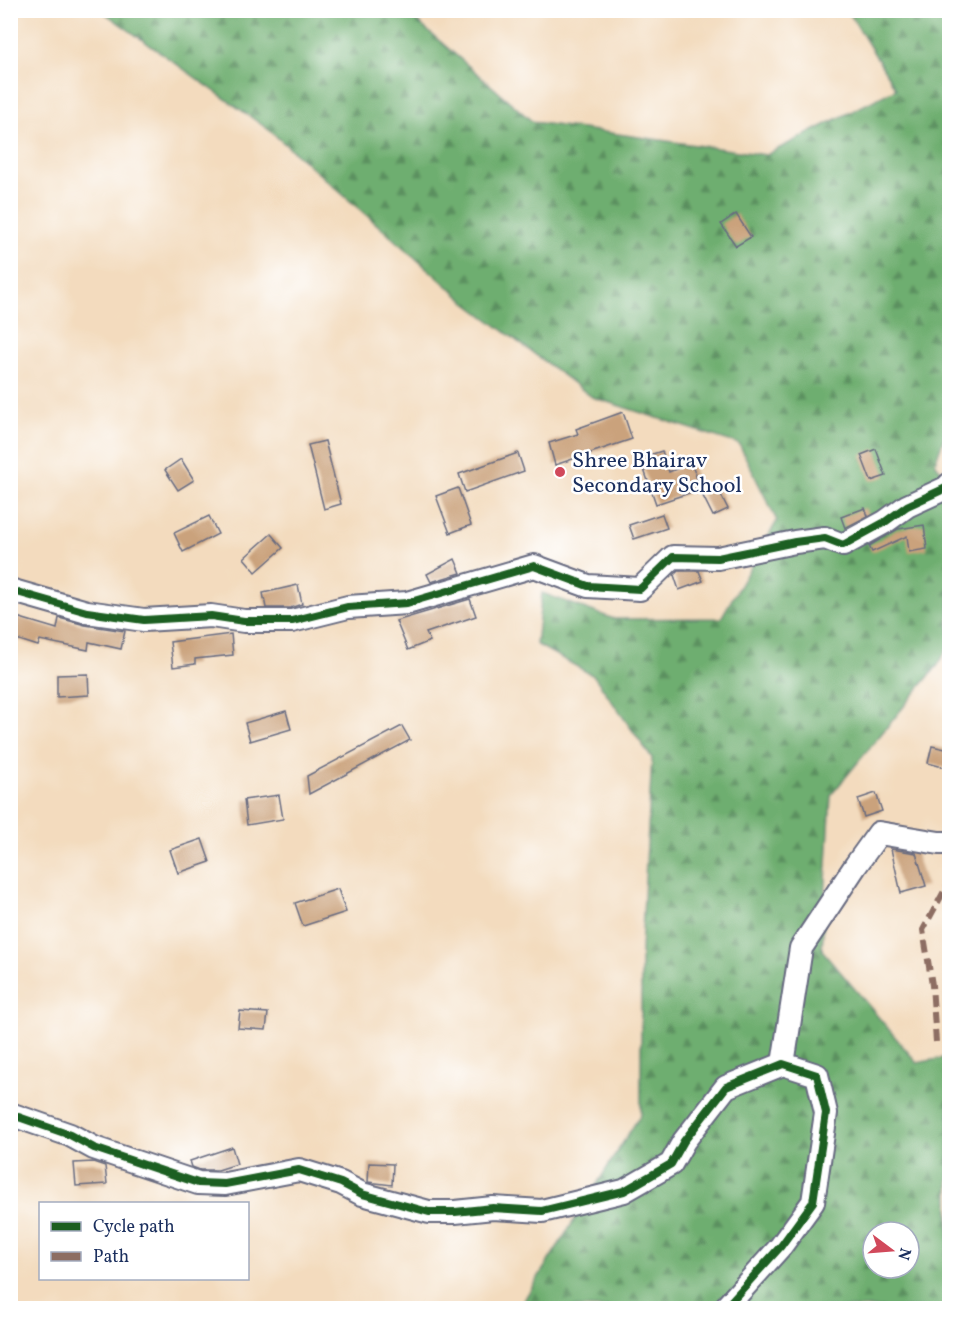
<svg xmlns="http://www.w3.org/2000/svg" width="960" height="1319" font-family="Vollkorn,serif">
  <defs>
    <pattern id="forest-firs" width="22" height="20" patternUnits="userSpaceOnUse" patternTransform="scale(1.5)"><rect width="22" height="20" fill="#6eae6f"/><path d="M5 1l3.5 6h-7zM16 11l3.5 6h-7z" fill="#5a8e5e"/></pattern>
  </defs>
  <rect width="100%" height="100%" fill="#fff"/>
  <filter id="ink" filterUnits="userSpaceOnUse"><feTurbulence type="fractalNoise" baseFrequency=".0167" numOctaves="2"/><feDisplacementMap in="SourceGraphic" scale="12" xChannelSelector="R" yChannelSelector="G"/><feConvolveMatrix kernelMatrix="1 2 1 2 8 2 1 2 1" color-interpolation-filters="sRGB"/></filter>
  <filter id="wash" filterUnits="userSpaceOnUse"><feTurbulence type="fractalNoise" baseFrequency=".008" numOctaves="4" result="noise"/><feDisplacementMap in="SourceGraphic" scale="24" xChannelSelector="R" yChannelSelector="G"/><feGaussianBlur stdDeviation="1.35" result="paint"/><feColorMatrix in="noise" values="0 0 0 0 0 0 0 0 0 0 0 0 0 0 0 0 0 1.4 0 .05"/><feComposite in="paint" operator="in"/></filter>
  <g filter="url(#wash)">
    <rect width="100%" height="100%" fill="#f3dbbe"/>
    <!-- forest -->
    <path fill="url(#forest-firs)" stroke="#446e66" stroke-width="1.5" fill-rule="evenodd" d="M102 11H405L533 122 766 155 896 89 848 11H949L950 420 935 463 949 480V645L938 665 831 795 822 950 917 1063 949 1057V1308H519L641 1114V949L652 758 594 676 536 644 542 593 614 619 721 618 777 521 739 444 592 397 469 305 269 130ZM873 1232H909V1268H873Z"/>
    <g id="blocks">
      <!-- building -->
      <g fill="#caa27b">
        <path d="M736 214 751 237 736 246 721 224Z"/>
        <path d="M623 412 632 439 555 465 549 443 578 434 576 429Z"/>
        <path d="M325 441 341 504 324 509 308 445Z"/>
        <path d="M876 449 886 476 871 481 861 455Z"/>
        <path d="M662 451 669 472 691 463 701 489 656 504 640 458Z"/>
        <path d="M518 453 524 471 465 492 459 474Z"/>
        <path d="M181 459 194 480 178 490 165 470Z"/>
        <path d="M715 483 728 509 713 516 700 490Z"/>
        <path d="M458 488 471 525 450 533 436 496Z"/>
        <path d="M865 508 868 516 845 528 841 517Z"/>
        <path d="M662 514 667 528 634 539 629 525Z"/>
        <path d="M209 516 218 534 183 552 174 533Z"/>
        <path d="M924 525 927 549 909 552 907 536 872 552 869 546 898 529Z"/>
        <path d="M271 534 283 548 256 572 244 558Z"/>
        <path d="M455 559 461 573 431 582 427 574Z"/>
        <path d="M678 571H699L703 581 679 590 674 575Z"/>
        <path d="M298 585 302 604 290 608H266L263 593Z"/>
        <path d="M470 599 476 616 426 633 430 641 408 650 396 621Z"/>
        <path d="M10 615 57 629 59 618 85 625 125 631 121 649 89 642 88 650 40 640 38 646 10 637Z"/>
        <path d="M231 634 233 655 195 659V664L173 667 170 642Z"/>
        <path d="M88 674 89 695 57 697V675Z"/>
        <path d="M286 711 291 729 250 741 245 723Z"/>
        <path d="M402 726 410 740 309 794 307 776Z"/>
        <path d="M932 746 950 750V769L928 763Z"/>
        <path d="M876 793 882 811 864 817 858 799Z"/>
        <path d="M279 795 283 819 247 825 244 800Z"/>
        <path d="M202 839 210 862 178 873 170 850Z"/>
        <path d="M891 849 916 853 926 886 901 893Z"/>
        <path d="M338 889 346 912 303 926 295 903Z"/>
        <path d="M240 1011 268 1013 266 1030 238 1028Z"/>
        <path d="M232 1147 237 1164 218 1170H200L192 1167 190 1161Z"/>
        <path d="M93 1162 105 1166 107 1184 76 1186 74 1163Z"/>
        <path d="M369 1163 393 1164 392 1185 368 1182Z"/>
      </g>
    </g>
  </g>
  <g filter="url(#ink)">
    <use href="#blocks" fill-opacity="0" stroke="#676b80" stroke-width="1.5"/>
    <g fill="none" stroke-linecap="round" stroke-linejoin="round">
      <!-- street casing -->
      <g stroke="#676b80" stroke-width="26">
        <g id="street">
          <path d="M10 590 87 612 144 620 211 616 244 621H292L348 607 407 603 534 566 588 586 640 589 673 557 718 558 795 542 825 538 843 545 885 522 907 506 946 488 950 484"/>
          <path d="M783 1064 801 948 856 865 879 833 939 843H950"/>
          <path d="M10 1114 70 1135 94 1148 198 1183 225 1184 299 1170 341 1183 362 1194 429 1212H455L493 1208 542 1211 624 1191 671 1164 684 1141 726 1087 783 1064 817 1075 826 1113 813 1202 781 1246 725 1308"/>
        </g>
      </g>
      <!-- street -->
      <use href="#street" stroke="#fff" stroke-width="22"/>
      <!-- quiet -->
      <path stroke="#8d6e63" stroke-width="6" stroke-dasharray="12 6" stroke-linecap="butt" d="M936 1042 932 985 923 930 950 880"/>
      <!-- cycleway casing -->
      <g stroke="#fff" stroke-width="11">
        <g id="cycleway">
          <path d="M10 590 87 612 144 620 211 616 244 621H292L348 607 407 603 534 566 588 586 640 589 673 557 718 558 795 542 825 538 843 545 885 522 907 506 946 488 950 484"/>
          <path d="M10 1114 70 1135 94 1148 198 1183 225 1184 299 1170 341 1183 362 1194 429 1212H455L493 1208 542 1211 624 1191 671 1164 684 1141 726 1087 783 1064 817 1075 826 1113 813 1202 781 1246 725 1308"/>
        </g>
      </g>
      <!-- cycleway -->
      <use href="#cycleway" stroke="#1b5e20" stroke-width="8"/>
    </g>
  </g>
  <!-- markers -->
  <circle fill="#d1495b" stroke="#fff" stroke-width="2" cx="560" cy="472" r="6"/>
  <g text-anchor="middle" stroke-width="5" stroke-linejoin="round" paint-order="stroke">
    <!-- poi labels -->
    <g font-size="22" fill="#1b2f5e" stroke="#fff" text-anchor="start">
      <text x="572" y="467">Shree Bhairav<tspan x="572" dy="25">Secondary School</tspan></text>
    </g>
  </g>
  <!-- margin -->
  <rect width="960" height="1319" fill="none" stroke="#fff" stroke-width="36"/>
  <!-- legend -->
  <rect x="39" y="1202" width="210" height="78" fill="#ffffff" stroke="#a4acbf" stroke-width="1.5"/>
  <rect x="51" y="1222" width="30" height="9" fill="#1b5e20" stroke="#a4acbf" stroke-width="1.5"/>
  <text x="93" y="1232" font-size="18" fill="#1b2f5e">Cycle path</text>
  <rect x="51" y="1252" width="30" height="9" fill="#8d6e63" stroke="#a4acbf" stroke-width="1.5"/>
  <text x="93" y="1262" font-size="18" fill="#1b2f5e">Path</text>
  <!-- north arrow -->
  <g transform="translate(891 1250) rotate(106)"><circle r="28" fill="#ffffff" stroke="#a4acbf" stroke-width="1.5"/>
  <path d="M0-4.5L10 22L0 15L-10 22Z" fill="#d1495b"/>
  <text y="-9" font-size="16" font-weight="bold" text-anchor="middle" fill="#1b2f5e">N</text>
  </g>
</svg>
